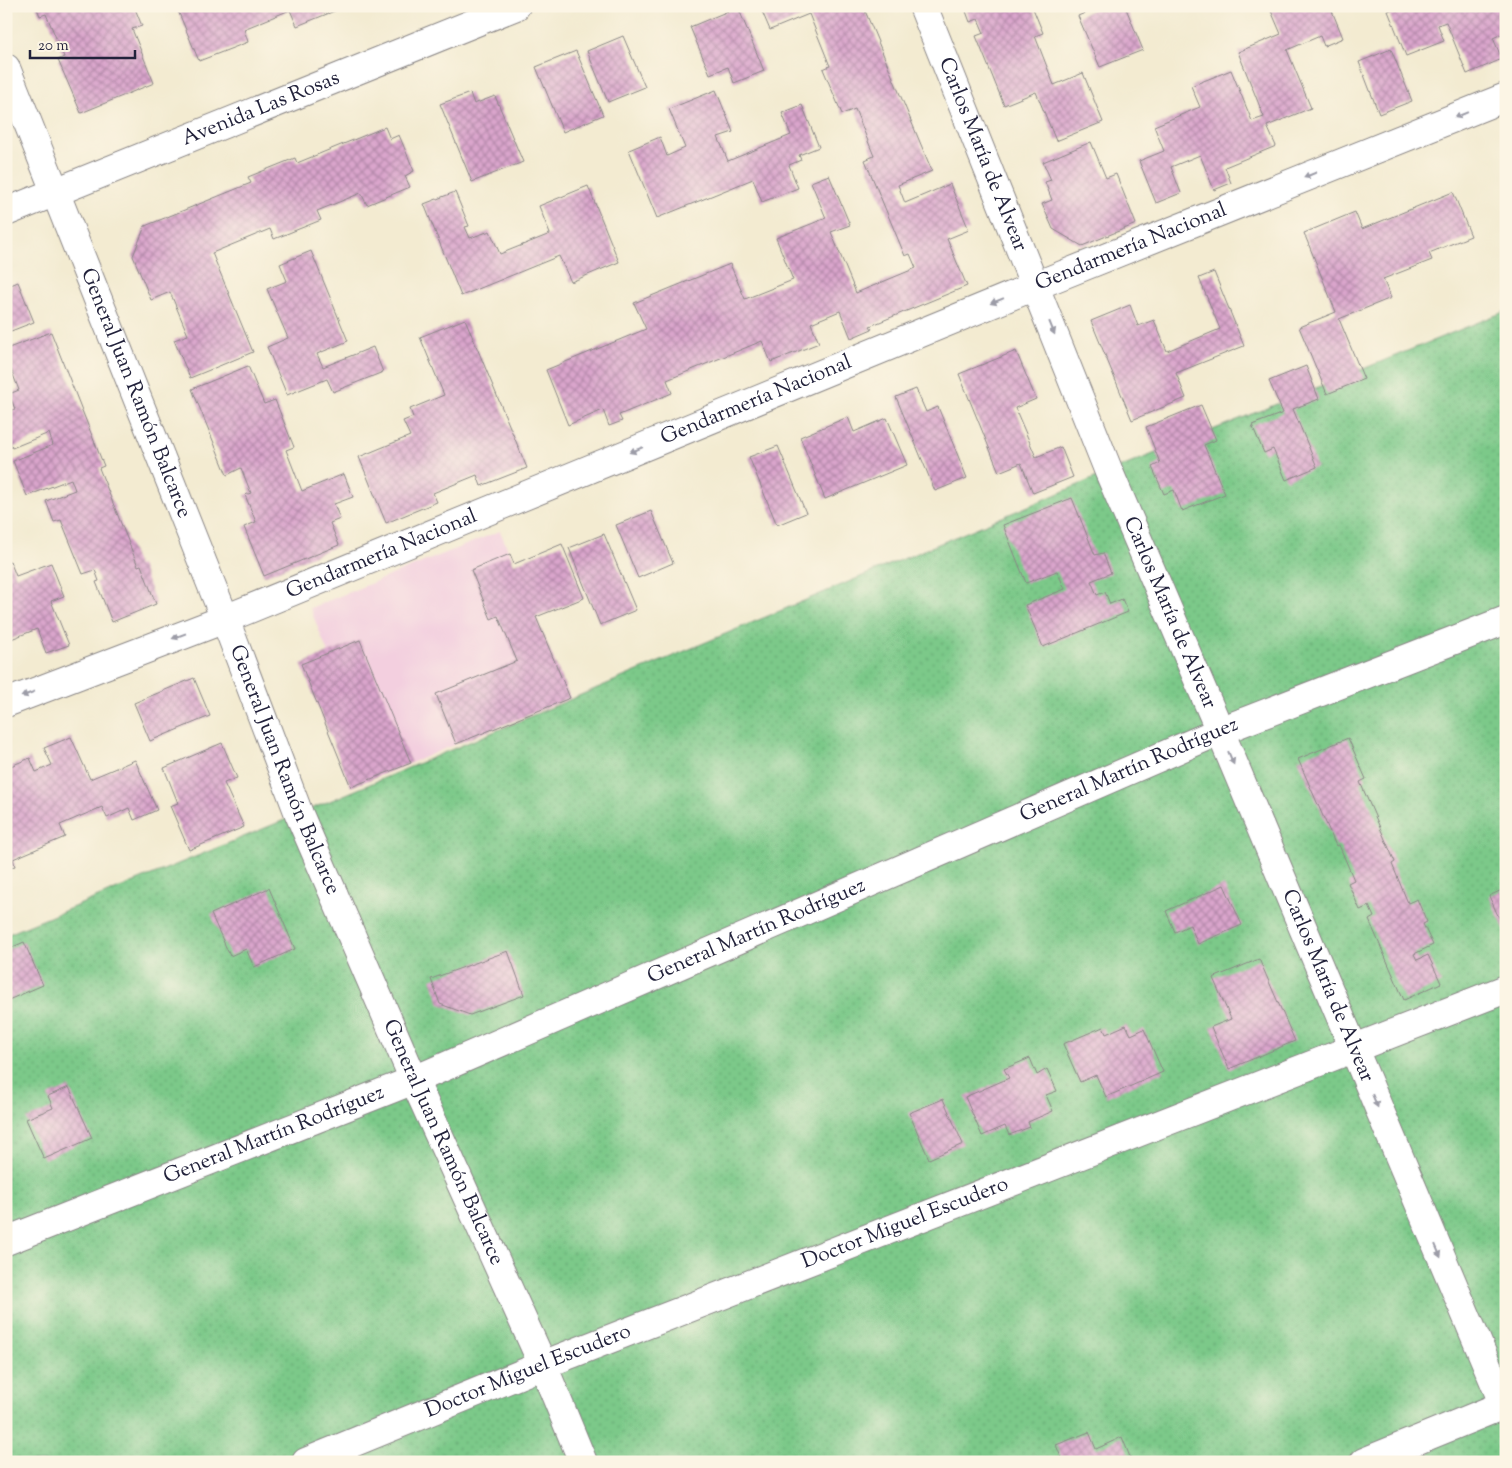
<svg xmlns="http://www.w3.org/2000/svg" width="1512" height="1468" viewBox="0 0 1512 1468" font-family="'Sorts Mill Goudy',serif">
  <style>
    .built { fill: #f3cfdf }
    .grass { fill: url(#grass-dots); stroke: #4e7662 }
    .building { fill: url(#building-cross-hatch) }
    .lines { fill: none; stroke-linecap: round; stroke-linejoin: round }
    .minor-casing { stroke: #8a8686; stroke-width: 30 }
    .minor { stroke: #fff; stroke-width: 28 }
    .oneway { fill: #9c9ca7 }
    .labels { text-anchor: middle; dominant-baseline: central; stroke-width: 4; stroke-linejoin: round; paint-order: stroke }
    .street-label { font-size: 21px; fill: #22223b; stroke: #fcf5e5 }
  </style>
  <defs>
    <pattern id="grass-dots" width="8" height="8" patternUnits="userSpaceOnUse" patternTransform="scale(1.25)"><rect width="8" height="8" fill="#7bc989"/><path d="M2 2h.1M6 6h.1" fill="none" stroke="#6aac77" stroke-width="1.8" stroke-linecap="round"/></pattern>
    <pattern id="building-cross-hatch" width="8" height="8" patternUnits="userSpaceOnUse" patternTransform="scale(1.25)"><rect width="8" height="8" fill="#daa5cc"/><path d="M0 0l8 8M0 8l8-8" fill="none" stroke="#b086a7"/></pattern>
  </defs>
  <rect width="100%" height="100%" fill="#fcf5e5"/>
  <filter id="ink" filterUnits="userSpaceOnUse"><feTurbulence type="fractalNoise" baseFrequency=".02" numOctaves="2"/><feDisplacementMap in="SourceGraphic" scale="10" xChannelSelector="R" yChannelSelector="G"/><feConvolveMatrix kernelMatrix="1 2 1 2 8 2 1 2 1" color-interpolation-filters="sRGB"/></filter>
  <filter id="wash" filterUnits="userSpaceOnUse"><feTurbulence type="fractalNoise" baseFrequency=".0096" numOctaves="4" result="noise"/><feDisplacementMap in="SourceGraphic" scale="20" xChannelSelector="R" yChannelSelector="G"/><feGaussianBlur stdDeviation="1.12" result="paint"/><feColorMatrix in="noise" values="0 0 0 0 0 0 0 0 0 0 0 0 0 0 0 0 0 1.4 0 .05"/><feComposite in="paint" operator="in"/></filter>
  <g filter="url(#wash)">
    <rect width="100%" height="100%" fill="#f3ebd1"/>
    <path class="built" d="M 500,531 L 510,554 L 471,571 L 491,618 L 498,616 L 517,661 L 436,694 L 456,744 L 411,763 L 360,640 L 328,653 L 310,608 Z"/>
    <path class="grass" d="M 1506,311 L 1506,1462 L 6,1462 L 6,935 L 299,814 L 1109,472 Z"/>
    <g id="blocks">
      <path class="building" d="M 36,6 L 134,6 L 142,26 L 132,29 L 154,83 L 81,113 L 58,60 L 64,57 L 46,14 L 40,16 Z
        M 176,6 L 347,6 L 297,26 L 290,10 L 244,29 L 248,42 L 199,61 Z
        M 767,6 L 863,6 L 932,171 L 898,185 L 905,203 L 950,184 L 969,230 L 947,239 L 967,286 L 870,326 L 872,329 L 851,338 L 840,311 L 811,323 L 819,343 L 771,362 L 762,341 L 667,380 L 672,393 L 619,415 L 622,421 L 609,426 L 603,410 L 568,425 L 546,370 L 646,329 L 634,303 L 730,264 L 745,299 L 793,280 L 776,238 L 826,218 L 811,182 L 829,175 L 850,225 L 831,232 L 856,293 L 916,268 L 910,254 L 905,256 L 865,160 L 874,156 L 855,109 L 842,114 L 823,69 L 830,66 L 809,14 L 770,30 L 761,9 Z
        M 964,6 L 1032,6 L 1043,33 L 1035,36 L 1054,85 L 1083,73 L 1103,122 L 1056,141 L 1036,92 L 1004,105 L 976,36 L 984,33 L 978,19 L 970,22 Z
        M 1101,6 L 1125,6 L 1143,50 L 1100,67 L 1078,16 Z
        M 1269,6 L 1330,6 L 1343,38 L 1324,46 L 1320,36 L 1287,50 L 1311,108 L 1267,126 L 1276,146 L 1225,167 L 1231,183 L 1214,190 L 1200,155 L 1171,167 L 1181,193 L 1156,203 L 1139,161 L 1164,151 L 1154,126 L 1200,107 L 1191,86 L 1231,70 L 1252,121 L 1264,117 L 1238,52 L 1281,34 Z
        M 1400,6 L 1506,6 L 1506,32 L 1493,38 L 1502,59 L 1467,74 L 1446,22 L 1438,25 L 1444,41 L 1406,56 L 1388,11 Z
        M 738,7 L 764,71 L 734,83 L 728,67 L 710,74 L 690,27 Z
        M 623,36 L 645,87 L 608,102 L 587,51 Z
        M 1391,49 L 1412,101 L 1379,114 L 1359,62 Z
        M 576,51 L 603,115 L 563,132 L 536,67 Z
        M 716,90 L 733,132 L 718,137 L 728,161 L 791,135 L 782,113 L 802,105 L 819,147 L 799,155 L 801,160 L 789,165 L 798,188 L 762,202 L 753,179 L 657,218 L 629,150 L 660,137 L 667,156 L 685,148 L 669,109 Z
        M 470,93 L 474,104 L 495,96 L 523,162 L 472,182 L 440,104 Z
        M 385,127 L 390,139 L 399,135 L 414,171 L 405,176 L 410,187 L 367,205 L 361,193 L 317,211 L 321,220 L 274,239 L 270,229 L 212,253 L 253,352 L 190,378 L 174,340 L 188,335 L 170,292 L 151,300 L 133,256 L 145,226 L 251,183 L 248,177 L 295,158 L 297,163 Z
        M 1091,142 L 1106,178 L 1116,174 L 1136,224 L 1082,246 L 1053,229 L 1042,204 L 1052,200 L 1045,182 L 1051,180 L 1043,162 Z
        M 588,186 L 619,262 L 571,282 L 559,256 L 461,296 L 424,204 L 455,192 L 469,226 L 465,227 L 470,238 L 490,231 L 500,254 L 550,234 L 539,206 Z
        M 1453,192 L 1471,236 L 1429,253 L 1432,260 L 1383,279 L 1391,298 L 1339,319 L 1364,379 L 1327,394 L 1299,327 L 1336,312 L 1304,233 L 1355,212 L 1362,229 Z
        M 311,251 L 348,341 L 317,354 L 323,367 L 373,347 L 383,372 L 333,392 L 327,379 L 287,395 L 267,347 L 288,338 L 267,289 L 287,281 L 280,264 Z
        M 1214,272 L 1244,346 L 1176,373 L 1186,398 L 1132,420 L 1091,321 L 1130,305 L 1138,326 L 1154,320 L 1167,351 L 1220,329 L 1199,278 Z
        M 18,282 L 34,322 L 6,333 L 6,287 Z
        M 465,319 L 527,468 L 481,486 L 477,475 L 433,493 L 437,502 L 386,523 L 359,457 L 410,436 L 403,421 L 413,417 L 410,409 L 444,395 L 420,337 Z
        M 51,332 L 104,466 L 99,468 L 138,566 L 141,565 L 156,604 L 112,622 L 96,582 L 99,581 L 95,570 L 83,574 L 61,520 L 54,522 L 46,501 L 75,490 L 71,479 L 27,496 L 13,461 L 53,445 L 49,433 L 12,448 L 6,433 L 6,412 L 15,409 L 9,394 L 19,390 L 6,357 L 6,349 Z
        M 1016,351 L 1036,399 L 1015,408 L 1036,457 L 1061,447 L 1073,477 L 1033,493 L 1021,463 L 999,472 L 959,374 Z
        M 248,366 L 264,404 L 275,400 L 294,447 L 286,450 L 302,491 L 344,474 L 353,497 L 334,504 L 340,519 L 330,523 L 339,545 L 264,576 L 244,527 L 256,522 L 245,495 L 251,493 L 241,468 L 227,475 L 192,389 Z
        M 1306,366 L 1319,399 L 1293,409 L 1317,467 L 1286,480 L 1273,449 L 1264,453 L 1252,425 L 1283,413 L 1269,381 Z
        M 916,389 L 926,412 L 938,407 L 967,478 L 935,491 L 896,397 Z
        M 1201,405 L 1216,440 L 1204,445 L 1225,494 L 1182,511 L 1174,490 L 1164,494 L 1152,467 L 1160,463 L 1146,427 Z
        M 848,417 L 854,432 L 887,418 L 907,465 L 825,499 L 800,437 Z
        M 778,446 L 806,513 L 777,525 L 749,457 Z
        M 1072,498 L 1095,555 L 1103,553 L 1111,573 L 1091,581 L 1097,595 L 1105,592 L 1110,604 L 1122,599 L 1128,612 L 1043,647 L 1025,605 L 1065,589 L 1057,571 L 1026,583 L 1003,525 Z
        M 651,511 L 673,563 L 638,578 L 616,525 Z
        M 604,534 L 636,610 L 600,625 L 569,548 Z
        M 562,544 L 584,598 L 536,617 L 570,698 L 456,744 L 436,694 L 517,661 L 498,616 L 491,619 L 471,570 L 510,554 L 514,564 Z
        M 10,561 L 16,576 L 51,563 L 64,596 L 51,601 L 69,645 L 46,653 L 37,629 L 6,641 L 6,563 Z
        M 360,640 L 411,763 L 351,787 L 301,664 Z
        M 194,678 L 210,716 L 150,741 L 134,703 Z
        M 71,737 L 90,779 L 135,760 L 157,810 L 134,820 L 129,808 L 107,818 L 102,807 L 60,825 L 65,837 L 13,859 L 15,866 L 6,870 L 6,768 L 30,758 L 36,772 L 52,765 L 44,748 Z
        M 1348,738 L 1366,779 L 1360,782 L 1395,862 L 1392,864 L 1408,903 L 1417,899 L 1427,922 L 1423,924 L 1433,945 L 1414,954 L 1417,960 L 1428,955 L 1441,983 L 1404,1000 L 1369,920 L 1374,917 L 1369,906 L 1360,910 L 1348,883 L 1354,880 L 1339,845 L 1336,846 L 1298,759 Z
        M 222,743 L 237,778 L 224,783 L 244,827 L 189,850 L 170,806 L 178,803 L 164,768 Z
        M 1224,885 L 1242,925 L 1198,944 L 1190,925 L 1175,932 L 1166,911 Z
        M 269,888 L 295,949 L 254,967 L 246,949 L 230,956 L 211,914 Z
        M 1506,888 L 1506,933 L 1489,896 Z
        M 24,942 L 43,985 L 6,1001 L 6,950 Z
        M 508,951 L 524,995 L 470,1015 L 440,1004 L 431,979 Z
        M 1259,959 L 1295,1041 L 1229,1069 L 1211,1027 L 1231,1019 L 1213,978 Z
        M 1126,1025 L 1131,1035 L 1144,1029 L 1163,1072 L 1106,1097 L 1096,1075 L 1080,1082 L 1063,1044 L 1103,1027 L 1106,1034 Z
        M 1030,1058 L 1037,1075 L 1047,1069 L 1057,1091 L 1046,1095 L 1053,1111 L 1028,1122 L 1030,1127 L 1009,1135 L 1005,1126 L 982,1136 L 965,1097 L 1009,1078 L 1004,1069 Z
        M 69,1087 L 92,1138 L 44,1159 L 26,1119 L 53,1108 L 48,1096 Z
        M 943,1099 L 963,1144 L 929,1159 L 909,1113 Z
        M 1089,1432 L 1096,1449 L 1122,1437 L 1132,1462 L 1063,1462 L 1056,1445 Z"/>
    </g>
  </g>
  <g filter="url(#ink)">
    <use href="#blocks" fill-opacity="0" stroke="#8a8686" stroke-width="1"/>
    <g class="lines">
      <defs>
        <g id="minor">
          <path id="s1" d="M 923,6 L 1109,472 L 1220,731 L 1506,1410"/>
          <path id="s2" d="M 6,68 L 225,619 L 299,814 L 414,1080 L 543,1365 L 583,1462"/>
          <path id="s3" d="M 6,212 L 516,6"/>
          <path id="s4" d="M 6,703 L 225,619 L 1035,286 L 1506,97"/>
          <path id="s5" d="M 6,1241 L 414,1080 L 1220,731 L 1506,620"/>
          <path id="s6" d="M 306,1462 L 543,1365 L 1506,989"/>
          <path d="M 1364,1462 L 1506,1404"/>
        </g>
      </defs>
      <use href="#minor" class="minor-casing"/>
      <use href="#minor" class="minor"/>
    </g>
    <defs><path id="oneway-solid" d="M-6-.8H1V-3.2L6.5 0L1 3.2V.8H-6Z" transform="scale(1.25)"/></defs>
    <g class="oneway">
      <use href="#oneway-solid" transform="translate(1461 115) rotate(158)"/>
      <use href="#oneway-solid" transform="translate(1310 175) rotate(158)"/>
      <use href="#oneway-solid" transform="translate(997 301) rotate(158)"/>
      <use href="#oneway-solid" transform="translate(1052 328) rotate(68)"/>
      <use href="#oneway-solid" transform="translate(636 450) rotate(158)"/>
      <use href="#oneway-solid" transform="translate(179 636) rotate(159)"/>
      <use href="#oneway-solid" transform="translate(28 694) rotate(159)"/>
      <use href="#oneway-solid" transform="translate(1231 758) rotate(67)"/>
      <use href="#oneway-solid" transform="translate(1375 1101) rotate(67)"/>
      <use href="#oneway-solid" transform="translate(1438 1251) rotate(67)"/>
    </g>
  </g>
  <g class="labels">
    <g class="street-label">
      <text stroke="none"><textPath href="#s3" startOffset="275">Avenida Las Rosas</textPath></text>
      <text stroke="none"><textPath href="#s1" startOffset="160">Carlos María de Alvear</textPath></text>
      <text stroke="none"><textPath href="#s4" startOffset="1214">Gendarmería Nacional</textPath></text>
      <text stroke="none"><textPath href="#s2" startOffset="350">General Juan Ramón Balcarce</textPath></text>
      <text stroke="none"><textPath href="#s4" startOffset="809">Gendarmería Nacional</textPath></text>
      <text stroke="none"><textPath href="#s4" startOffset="404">Gendarmería Nacional</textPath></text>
      <text stroke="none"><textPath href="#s1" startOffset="655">Carlos María de Alvear</textPath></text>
      <text stroke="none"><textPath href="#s2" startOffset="755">General Juan Ramón Balcarce</textPath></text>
      <text stroke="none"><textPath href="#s5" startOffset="1218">General Martín Rodríguez</textPath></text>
      <text stroke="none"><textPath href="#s5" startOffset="812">General Martín Rodríguez</textPath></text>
      <text stroke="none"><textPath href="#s1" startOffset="1060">Carlos María de Alvear</textPath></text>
      <text stroke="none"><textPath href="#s5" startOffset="288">General Martín Rodríguez</textPath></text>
      <text stroke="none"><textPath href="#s2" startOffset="1160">General Juan Ramón Balcarce</textPath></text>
      <text stroke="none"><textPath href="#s6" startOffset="645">Doctor Miguel Escudero</textPath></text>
      <text stroke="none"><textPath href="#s6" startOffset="240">Doctor Miguel Escudero</textPath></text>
    </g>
  </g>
  <rect width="1512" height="1468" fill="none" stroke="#fcf5e5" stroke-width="25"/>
  <path d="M30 50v8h105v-8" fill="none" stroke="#22223b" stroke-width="2.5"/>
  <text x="38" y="50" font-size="15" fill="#22223b" stroke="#fcf5e5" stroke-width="4" paint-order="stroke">20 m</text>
</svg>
